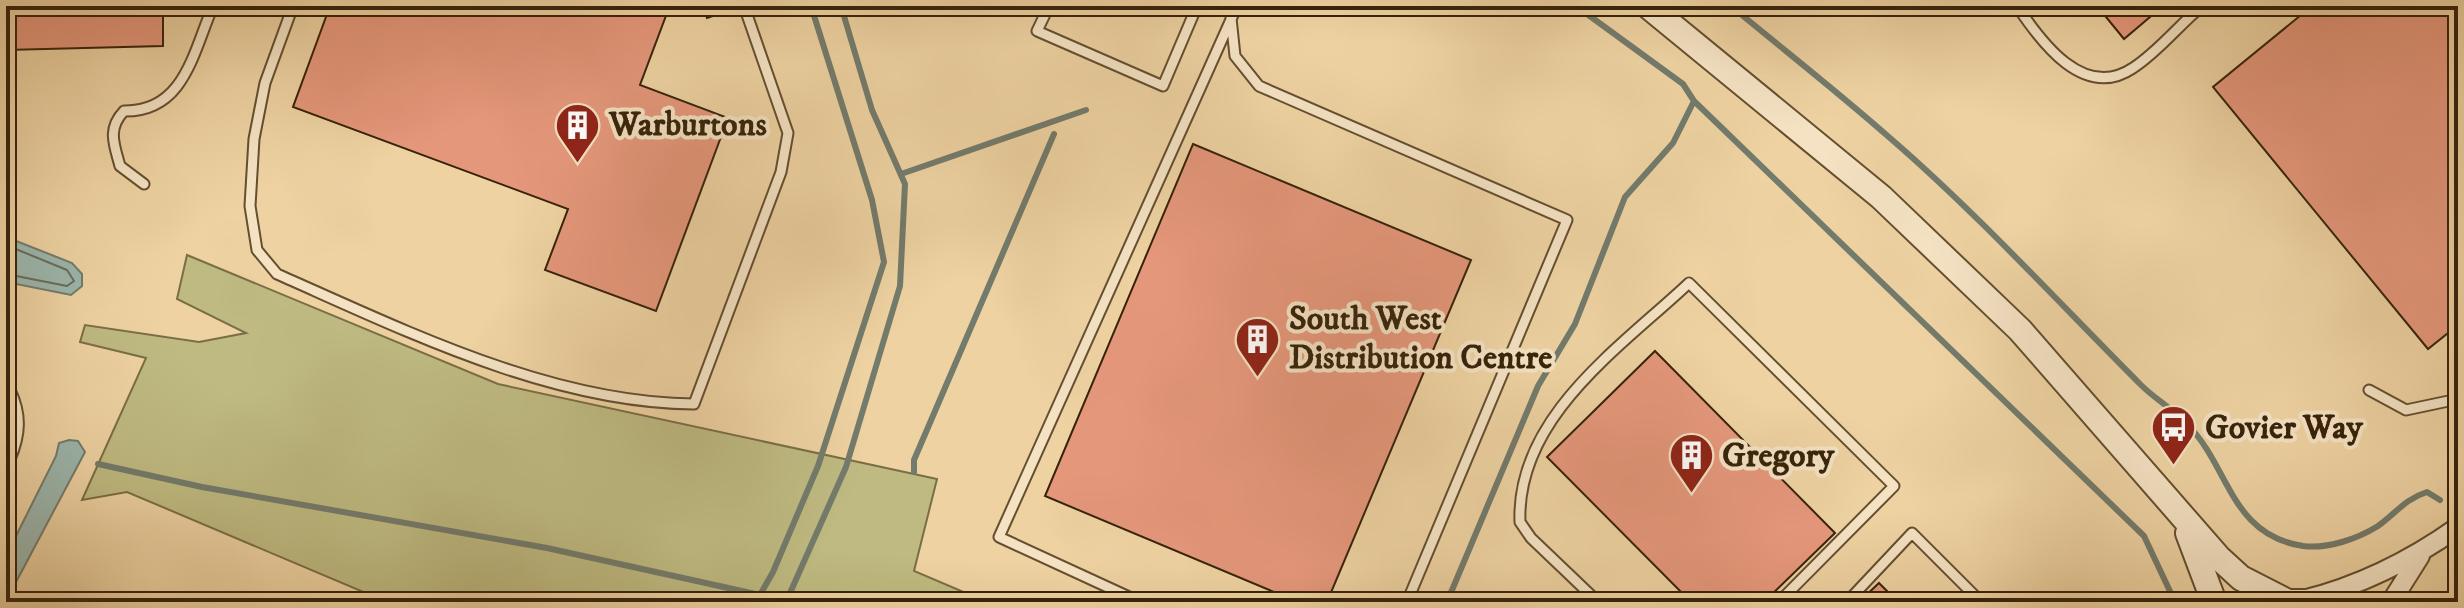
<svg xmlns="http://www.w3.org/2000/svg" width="2464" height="608" viewBox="0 0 2464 608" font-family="'IM FELL DW Pica',serif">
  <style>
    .green { fill: #beba81; stroke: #7a6e46; stroke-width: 2 }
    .water { fill: #9bb6ad; stroke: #737b6c; stroke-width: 2 }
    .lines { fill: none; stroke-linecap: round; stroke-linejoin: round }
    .shore { stroke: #686c5c; stroke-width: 2 }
    .stream { stroke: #737b6c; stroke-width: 6 }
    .building { fill: #e5977b; stroke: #36230a; stroke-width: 2 }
    .service-casing { stroke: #644f30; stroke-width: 13 }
    .minor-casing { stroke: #644f30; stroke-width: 22 }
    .tertiary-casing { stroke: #644f30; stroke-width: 28 }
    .service { stroke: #f4e2c3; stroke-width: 9 }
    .minor { stroke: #f4e2c3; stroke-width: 18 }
    .tertiary { stroke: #f4e2c3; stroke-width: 24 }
    .labels { text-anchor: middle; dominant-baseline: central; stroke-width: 8; stroke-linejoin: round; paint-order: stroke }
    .poi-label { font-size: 34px; font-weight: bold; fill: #36230a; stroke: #f4e2c3; text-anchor: start }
  </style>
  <rect width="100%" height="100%" fill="#eed2a2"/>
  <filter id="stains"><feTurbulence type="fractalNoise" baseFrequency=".0025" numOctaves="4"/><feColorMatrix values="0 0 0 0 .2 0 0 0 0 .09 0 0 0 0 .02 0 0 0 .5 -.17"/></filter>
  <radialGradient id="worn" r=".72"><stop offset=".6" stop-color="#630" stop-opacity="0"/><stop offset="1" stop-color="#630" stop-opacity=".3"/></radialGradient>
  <path class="green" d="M 187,255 L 498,384 L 937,479 L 914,571 L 987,602 L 387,602 L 127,492 L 82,500 L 146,358 L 80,342 L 85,325 L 199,342 L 246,333 L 177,299 Z"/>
  <path class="water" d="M 6,237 L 72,263 L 82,274 L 82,286 L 71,295 L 6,282 Z
    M 69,440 L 78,441 L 85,452 L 6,601 L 6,556 L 56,456 L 59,443 Z"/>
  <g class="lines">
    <path class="shore" d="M 6,245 L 67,270 L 74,281 L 67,286 L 6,274"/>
    <path class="stream" d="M 1576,6 L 1683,84 L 1694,101 L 2144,536 L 2175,602
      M 1731,6 C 1784,50 1838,92 1890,138 C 1979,215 2058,302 2141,385 C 2155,399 2173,409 2187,424 C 2230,467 2230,535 2303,546 C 2328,549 2357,539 2378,526 C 2396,513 2405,499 2427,492 L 2440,500
      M 901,174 L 1086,110
      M 98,464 L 202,487 L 547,548 L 760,595
      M 914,472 L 914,460 L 1054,134
      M 756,602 L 773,572 L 818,466 L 884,262 L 872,200 L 811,6
      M 786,602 L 846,467 L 900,286 L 905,184 L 872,110 L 841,6
      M 1447,602 L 1538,386 L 1575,324 L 1625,197 L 1673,143 L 1694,101"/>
  </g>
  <path class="building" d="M 6,6 L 163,6 L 163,46 L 6,50 Z
    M 330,6 L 653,6 L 667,13 L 640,85 L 728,118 L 656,311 L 545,270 L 568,209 L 293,107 Z
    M 703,6 L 726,6 L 728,11 L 707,18 Z
    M 2097,6 L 2163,6 L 2124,39 Z
    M 2312,6 L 2458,6 L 2458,325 L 2428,349 L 2213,87 Z
    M 1193,144 L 1471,260 L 1327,602 L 1298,602 L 1045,496 Z
    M 1655,351 L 1835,533 L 1764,602 L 1691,602 L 1547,457 Z
    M 1879,583 L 1898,602 L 1859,602 Z"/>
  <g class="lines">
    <defs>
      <path id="service" d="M 293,6 L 265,83 L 254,139 L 250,206 L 257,250 L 277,274 C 406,331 551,403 694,404 L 781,172 L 788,133 L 744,6
        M 1049,6 L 1037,31 L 1163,86 L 1197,6
        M 2017,6 C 2041,42 2084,101 2133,68 C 2158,52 2179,25 2202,6
        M 1231,18 L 1235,56 L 1259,86 L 1567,220 L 1407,602
        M 144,184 L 120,166 C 114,144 107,129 124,111 C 184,112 193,53 213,6
        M 2369,390 L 2406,410 L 2458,399
        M 1140,602 L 999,537 L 1237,6
        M 1598,602 L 1531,538 L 1520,522 C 1516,417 1621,347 1689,283 L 1894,486 L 1779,602
        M 1847,602 L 1912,533 L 1981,602"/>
      <path id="minor" d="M 6,392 C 17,415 16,434 6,457
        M 2303,600 C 2360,586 2410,561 2458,527
        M 2391,602 L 2420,556"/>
      <path id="tertiary" d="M 1648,6 L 1881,197 L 2020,330 L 2218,557 L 2241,578 L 2288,602
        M 2188,533 L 2214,602
        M 2288,602 L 2317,602"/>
    </defs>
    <use href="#service" class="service-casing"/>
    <use href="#minor" class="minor-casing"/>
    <use href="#tertiary" class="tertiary-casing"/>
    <use href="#service" class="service"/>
    <use href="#minor" class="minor"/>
    <use href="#tertiary" class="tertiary"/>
  </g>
  <defs>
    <symbol id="building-pin" viewBox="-11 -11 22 30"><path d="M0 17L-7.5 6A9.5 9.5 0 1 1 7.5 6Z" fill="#8f2418" stroke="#f4e2c3"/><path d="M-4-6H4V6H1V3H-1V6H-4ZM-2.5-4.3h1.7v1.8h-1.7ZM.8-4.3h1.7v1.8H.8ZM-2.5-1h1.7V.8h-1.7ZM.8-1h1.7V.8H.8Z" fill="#fff"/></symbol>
    <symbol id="bus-pin" viewBox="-11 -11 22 30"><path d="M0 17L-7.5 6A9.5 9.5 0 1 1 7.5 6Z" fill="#8f2418" stroke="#f4e2c3"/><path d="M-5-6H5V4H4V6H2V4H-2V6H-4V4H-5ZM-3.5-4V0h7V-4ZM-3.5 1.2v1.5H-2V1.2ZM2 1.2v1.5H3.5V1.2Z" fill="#fff"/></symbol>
  </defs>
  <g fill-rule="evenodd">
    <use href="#building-pin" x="552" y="100" width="51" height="69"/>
    <use href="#building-pin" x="1232" y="314" width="51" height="69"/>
    <use href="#bus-pin" x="2148" y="402" width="51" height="69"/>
    <use href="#building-pin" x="1666" y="430" width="51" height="69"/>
  </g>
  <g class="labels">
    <g class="poi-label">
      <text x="609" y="125">Warburtons</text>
      <text x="1289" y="319">South West<tspan x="1289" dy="39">Distribution Centre</tspan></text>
      <text x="2205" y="428">Govier Way</text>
      <text x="1722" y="456">Gregory</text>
    </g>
  </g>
  <rect width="2464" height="608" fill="none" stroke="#eed2a2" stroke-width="32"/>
  <rect x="8" y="8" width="2448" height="592" fill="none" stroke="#36230a" stroke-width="4"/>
  <rect x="16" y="16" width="2432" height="576" fill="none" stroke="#36230a" stroke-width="2"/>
  <rect width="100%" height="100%" filter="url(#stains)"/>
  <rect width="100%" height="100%" fill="url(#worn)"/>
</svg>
